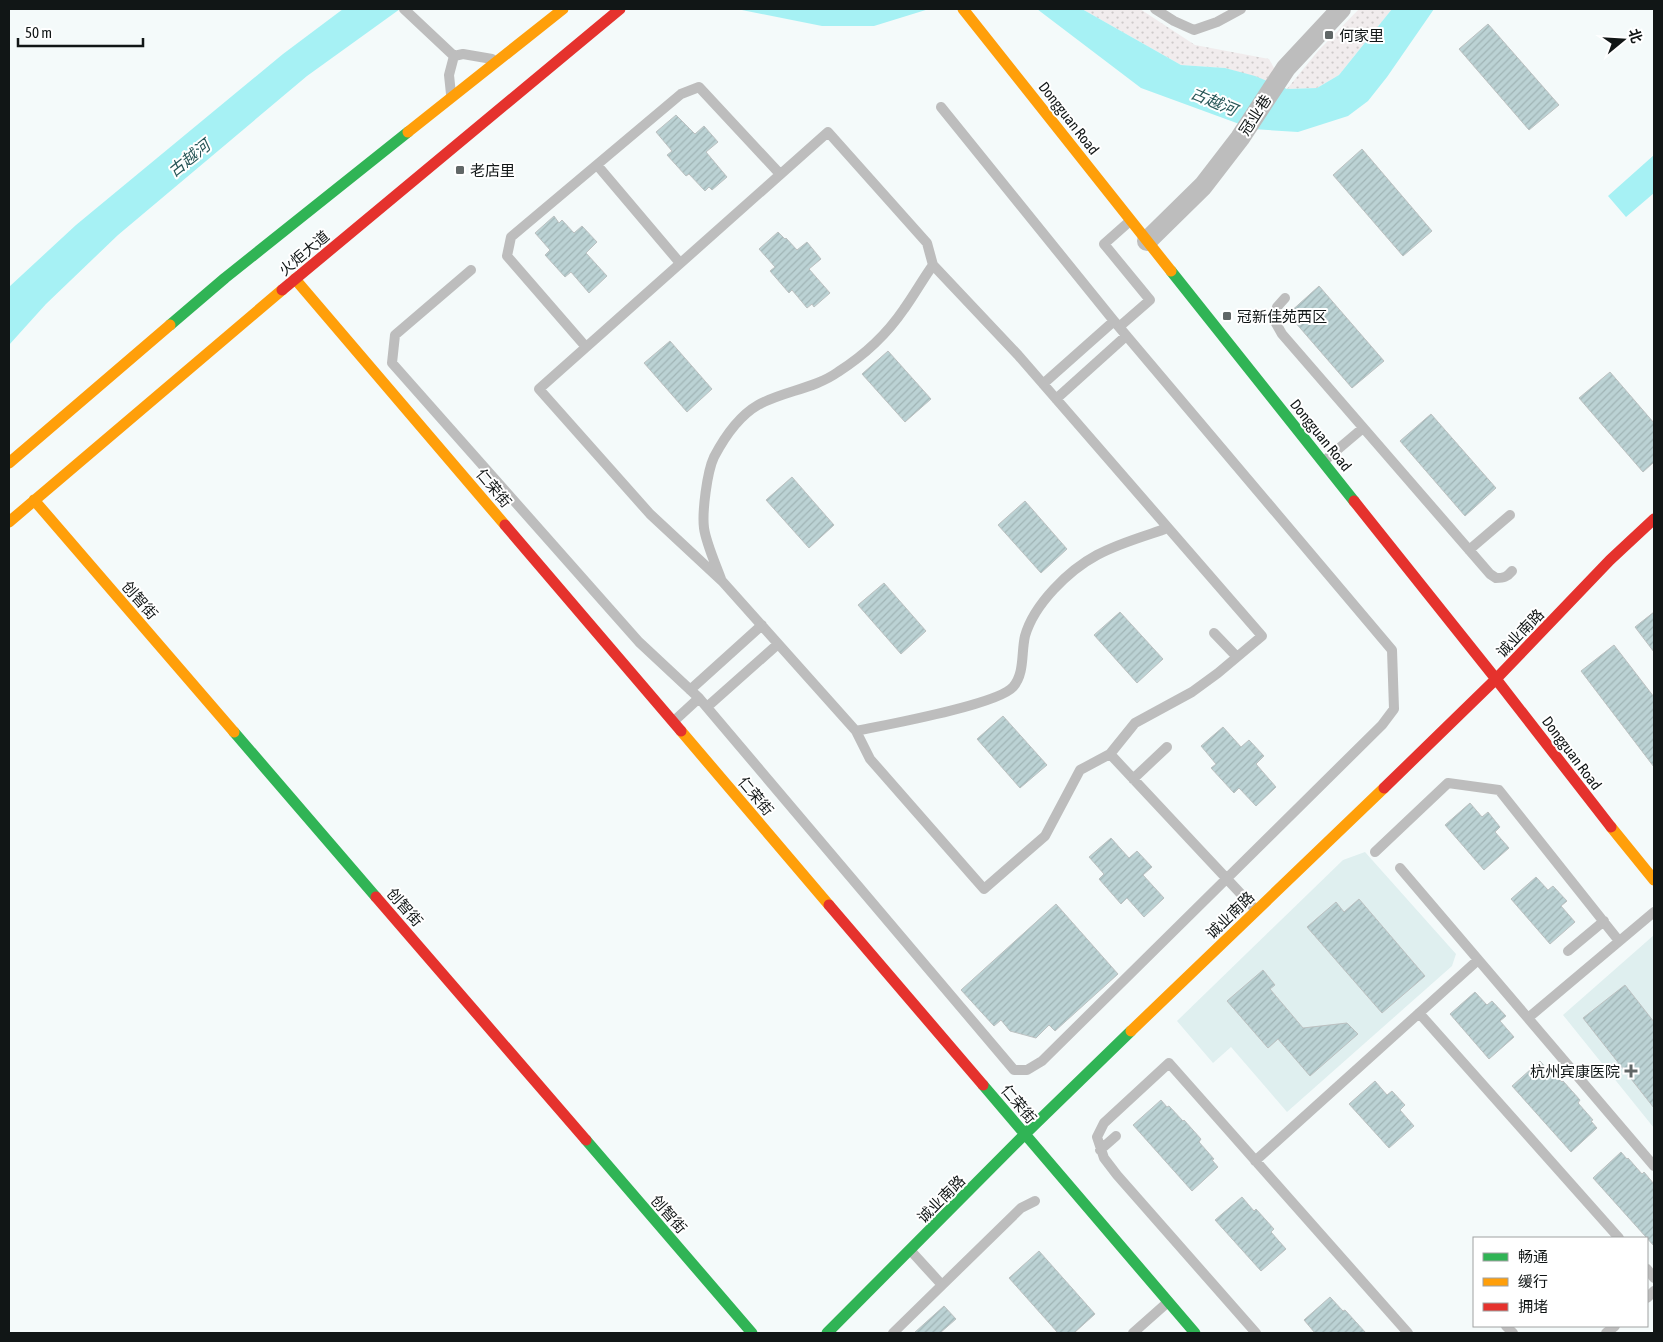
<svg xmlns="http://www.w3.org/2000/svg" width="1663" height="1342" viewBox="0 0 1663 1342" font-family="'Asap Condensed','Noto Sans SC',sans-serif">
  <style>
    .built { fill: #dfefef }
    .grass { fill: url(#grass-dots) }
    .water { fill: #a6f1f4 }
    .building { fill: url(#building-hatch); stroke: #bcc1c1 }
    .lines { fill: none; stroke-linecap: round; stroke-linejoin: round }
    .lane { stroke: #bdbdbd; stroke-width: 10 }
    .street { stroke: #bdbdbd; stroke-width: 20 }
    .fast { stroke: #30b455; stroke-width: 11 }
    .slow { stroke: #ff9f0a; stroke-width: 11 }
    .jam { stroke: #e5322d; stroke-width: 11 }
    .poi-dot { fill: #606666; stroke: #fff; stroke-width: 2 }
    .labels { text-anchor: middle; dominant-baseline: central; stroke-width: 4; stroke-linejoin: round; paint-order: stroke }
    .poi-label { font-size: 15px; fill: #111616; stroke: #fff; text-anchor: start }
    .street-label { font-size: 15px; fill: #111616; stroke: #fff }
    .water-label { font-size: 16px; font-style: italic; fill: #275657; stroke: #fff }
  </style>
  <defs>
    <pattern id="grass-dots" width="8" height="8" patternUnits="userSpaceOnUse" patternTransform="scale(1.25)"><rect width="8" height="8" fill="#f1eced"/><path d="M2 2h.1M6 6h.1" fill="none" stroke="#cecaca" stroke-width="1.8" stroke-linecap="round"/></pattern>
    <pattern id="building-hatch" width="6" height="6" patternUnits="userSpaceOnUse" patternTransform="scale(1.25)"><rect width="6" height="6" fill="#bbd2d4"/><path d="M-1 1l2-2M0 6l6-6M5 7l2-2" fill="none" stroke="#a0b4b5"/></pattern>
  </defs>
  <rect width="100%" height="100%" fill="#f4fafa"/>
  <path class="built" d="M 1365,852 L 1456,954 L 1452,966 L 1287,1112 L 1231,1047 L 1213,1063 L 1177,1021 L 1343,860 Z
    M 1654,935 L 1654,1128 L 1563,1015 Z"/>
  <path class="grass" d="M 1082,9 L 1140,9 L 1195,45 L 1269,59 L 1275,70 L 1271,82 L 1225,68 L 1181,65 Z
    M 1359,9 L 1392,9 L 1339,75 L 1317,88 L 1287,89 L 1318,51 Z"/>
  <path class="water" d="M 343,9 L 400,9 L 307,76 L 118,235 L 46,304 L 9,345 L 9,287 L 76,225 L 283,54 Z
    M 737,9 L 929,9 L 874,26 L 822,26 Z
    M 1037,9 L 1082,9 L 1181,65 L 1225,68 L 1255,76 L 1287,89 L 1317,88 L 1339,75 L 1392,9 L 1434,9 L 1387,77 L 1368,101 L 1348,116 L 1298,132 L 1253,129 L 1141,88 Z
    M 1654,155 L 1654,193 L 1626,217 L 1608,196 Z"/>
  <path class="building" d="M 1488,24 L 1559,105 L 1529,130 L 1459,49 Z
    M 676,115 L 695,134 L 704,126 L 718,142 L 706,152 L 727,177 L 712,190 L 709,187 L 705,191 L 689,174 L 686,176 L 667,155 L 672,151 L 656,132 Z
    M 1362,149 L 1432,231 L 1403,256 L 1333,175 Z
    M 554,216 L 559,223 L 562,220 L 574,233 L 582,226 L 597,242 L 586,253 L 607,276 L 589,293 L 571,272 L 565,277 L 545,255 L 550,250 L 535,233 Z
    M 778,232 L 785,239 L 786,238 L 797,250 L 807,242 L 821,259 L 809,269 L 830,293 L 814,307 L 812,304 L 807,308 L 792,290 L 789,293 L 770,271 L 775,267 L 759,249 Z
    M 1319,286 L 1384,361 L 1352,388 L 1288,314 Z
    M 670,341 L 712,389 L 687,412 L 644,363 Z
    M 888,351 L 931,399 L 905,422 L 862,374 Z
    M 1610,372 L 1654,423 L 1654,462 L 1643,472 L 1579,398 Z
    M 1431,414 L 1496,488 L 1465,516 L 1400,441 Z
    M 792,477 L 834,525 L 809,548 L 766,500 Z
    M 1025,501 L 1067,549 L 1041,573 L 998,525 Z
    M 884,583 L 926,631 L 901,654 L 858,605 Z
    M 1120,612 L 1163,659 L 1137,683 L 1094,635 Z
    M 1654,612 L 1654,652 L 1635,627 Z
    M 1614,645 L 1654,697 L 1654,767 L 1581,671 Z
    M 1003,716 L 1047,765 L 1020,788 L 977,739 Z
    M 1223,727 L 1241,747 L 1249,740 L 1264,756 L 1256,764 L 1276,787 L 1256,806 L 1239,788 L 1234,793 L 1211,768 L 1216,764 L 1201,746 Z
    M 1470,803 L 1482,817 L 1488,812 L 1500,827 L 1495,832 L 1509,848 L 1484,870 L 1445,825 Z
    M 1111,838 L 1129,858 L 1137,851 L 1152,867 L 1143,875 L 1164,898 L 1144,917 L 1127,898 L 1121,904 L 1099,879 L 1104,874 L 1089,857 Z
    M 1536,877 L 1548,890 L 1553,886 L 1567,901 L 1561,906 L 1575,922 L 1550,944 L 1511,899 Z
    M 1359,899 L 1425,976 L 1382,1013 L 1307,927 L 1336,902 L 1344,912 Z
    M 1056,904 L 1118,974 L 1055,1031 L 1049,1025 L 1036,1038 L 1010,1031 L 1001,1020 L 994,1026 L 961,990 Z
    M 1263,970 L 1275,985 L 1270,989 L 1303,1028 L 1347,1023 L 1358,1034 L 1310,1076 L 1278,1039 L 1268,1048 L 1227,1001 Z
    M 1625,985 L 1654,1022 L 1654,1108 L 1583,1018 Z
    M 1475,992 L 1487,1005 L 1492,1001 L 1506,1016 L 1500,1021 L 1514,1037 L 1489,1059 L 1450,1014 Z
    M 1540,1061 L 1546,1068 L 1548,1067 L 1562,1082 L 1563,1081 L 1580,1100 L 1578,1103 L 1593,1120 L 1591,1121 L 1597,1128 L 1571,1152 L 1512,1086 Z
    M 1375,1081 L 1387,1095 L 1392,1091 L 1405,1105 L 1400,1110 L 1414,1126 L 1389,1148 L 1349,1104 Z
    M 1161,1100 L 1167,1107 L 1169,1106 L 1183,1121 L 1184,1120 L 1201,1139 L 1199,1142 L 1214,1159 L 1212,1160 L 1218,1167 L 1192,1191 L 1133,1125 Z
    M 1621,1152 L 1627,1159 L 1628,1158 L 1642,1174 L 1644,1172 L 1654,1184 L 1654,1246 L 1593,1178 Z
    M 1242,1197 L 1254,1211 L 1256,1209 L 1274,1229 L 1271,1232 L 1286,1249 L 1261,1271 L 1215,1220 Z
    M 1039,1251 L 1095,1314 L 1074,1333 L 1058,1333 L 1009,1278 Z
    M 1330,1297 L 1343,1311 L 1345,1310 L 1366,1333 L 1315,1333 L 1304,1320 Z
    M 944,1306 L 956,1319 L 940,1333 L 914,1333 Z"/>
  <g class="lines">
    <path class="lane" d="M 404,9 L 454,56
      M 1155,9 L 1174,21 L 1194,30 L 1217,22 L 1241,9
      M 454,56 L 463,54 L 492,59
      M 451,94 L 449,75 L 454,56
      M 828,132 L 927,243 L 933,265 L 1018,355 L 1262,636 L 1218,673 L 1192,692 L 1135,723 L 1110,754 L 1080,770 L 1045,836 L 984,889 L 870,759 L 856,731 L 722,581 L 650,514 L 539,389 Z
      M 597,165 L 680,263
      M 471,270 L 395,335 L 392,363 L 639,642 L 699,698 L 1014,1070 L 1027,1070 L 1042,1061 L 1382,725 L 1394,709 L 1392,650 L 1114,321 L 941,107
      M 1285,298 L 1277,307 L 1274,320 L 1282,334 L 1490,574 L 1496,578 C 1504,578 1507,577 1512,571
      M 1119,327 L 1150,300 L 1104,244 L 1130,221
      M 586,347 L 507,256 L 511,237 L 681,94 L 699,87 L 780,174
      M 1043,384 L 1114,321
      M 1056,399 L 1126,336
      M 1324,461 L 1363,428
      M 1469,550 L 1510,515
      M 721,579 C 716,565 706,543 704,528 C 702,512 707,472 714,457 C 724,438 739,416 758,405 C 783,391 814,389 838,372 C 863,356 887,334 904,309 C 914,295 923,279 933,265
      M 1214,633 L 1237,657
      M 690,690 L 762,625
      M 707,707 L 778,644
      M 674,721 L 699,698
      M 856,731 C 885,725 997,705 1013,687 C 1025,673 1021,653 1025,636 C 1034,604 1069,570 1097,555 C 1119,543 1145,536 1168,528
      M 1110,754 L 1256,910
      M 1133,779 L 1167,747
      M 1375,852 L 1448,783 L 1499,790 L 1619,941
      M 1400,868 L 1654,1166
      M 1568,951 L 1604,921
      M 1419,1013 L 1619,1238
      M 1528,1018 L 1654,912
      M 1100,1150 L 1116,1136
      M 1255,1161 L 1478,960
      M 911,1251 L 942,1285
      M 1647,1269 L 1654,1278
      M 1647,1298 L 1654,1291
      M 1506,1326 L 1513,1333
      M 893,1333 L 1021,1208 L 1035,1201
      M 1133,1333 L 1168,1302
      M 1256,1333 L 1117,1175 L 1104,1158 L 1097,1137 L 1104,1123 L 1169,1063 L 1408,1333
      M 1606,1333 L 1615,1326"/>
    <path class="street" d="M 1147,241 L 1203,186 L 1240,138 L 1286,68 L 1341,9"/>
    <path class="fast" d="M 1171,271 L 1354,501
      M 170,325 L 225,278 L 408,132
      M 234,732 L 376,897
      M 983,1085 L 1195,1333
      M 586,1140 L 752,1333
      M 827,1333 L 1025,1134 L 1131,1031"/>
    <path class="slow" d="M 963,9 L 1171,271
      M 408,132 L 563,9
      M 295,279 L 505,525
      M 9,463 L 170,325
      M 34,500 L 234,732
      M 9,522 L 282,290
      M 681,731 L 829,905
      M 1611,827 L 1654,880
      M 1131,1031 L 1384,788"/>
    <path class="jam" d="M 282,290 L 620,9
      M 1354,501 L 1496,679 L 1611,827
      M 505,525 L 681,731
      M 1384,788 L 1496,679 L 1610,560 L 1654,519
      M 376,897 L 586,1140
      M 829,905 L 983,1085"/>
  </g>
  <g class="poi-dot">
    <rect x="1324" y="30" width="10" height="10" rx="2.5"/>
    <rect x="455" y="165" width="10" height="10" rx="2.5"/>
    <rect x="1222" y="311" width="10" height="10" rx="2.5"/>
    <path d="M1628.5 1063.5h5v5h5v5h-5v5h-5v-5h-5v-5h5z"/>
  </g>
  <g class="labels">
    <g class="poi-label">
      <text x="1339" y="35">何家里</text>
      <text x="470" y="170">老店里</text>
      <text x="1237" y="316">冠新佳苑西区</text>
      <text x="1620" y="1071" text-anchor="end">杭州宾康医院</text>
    </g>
    <g class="street-label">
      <text transform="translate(1255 115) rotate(-57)">冠业巷</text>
      <text transform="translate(1069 118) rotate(52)">Dongguan Road</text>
      <text transform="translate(304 253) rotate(-40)">火炬大道</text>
      <text transform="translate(1321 435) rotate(51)">Dongguan Road</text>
      <text transform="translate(494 488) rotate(50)">仁荣街</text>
      <text transform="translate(140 600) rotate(49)">创智街</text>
      <text transform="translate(1520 633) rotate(-46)">诚业南路</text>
      <text transform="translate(1572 753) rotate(53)">Dongguan Road</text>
      <text transform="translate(756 796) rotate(50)">仁荣街</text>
      <text transform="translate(405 907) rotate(49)">创智街</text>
      <text transform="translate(1230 915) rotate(-44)">诚业南路</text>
      <text transform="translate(1019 1104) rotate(50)">仁荣街</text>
      <text transform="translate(941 1199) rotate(-45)">诚业南路</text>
      <text transform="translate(669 1214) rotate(49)">创智街</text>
    </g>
    <g class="water-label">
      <text transform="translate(1214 101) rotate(23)">古越河</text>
      <text transform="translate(189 158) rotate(-39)">古越河</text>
    </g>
  </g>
  <rect width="1663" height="1342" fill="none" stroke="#111616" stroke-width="20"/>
  <rect x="1473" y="1237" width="175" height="90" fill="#ffffff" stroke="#a0a2a2"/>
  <rect x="1483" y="1253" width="25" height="8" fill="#30b455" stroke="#a0a2a2"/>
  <text x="1518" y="1262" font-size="15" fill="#111616">畅通</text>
  <rect x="1483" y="1278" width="25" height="8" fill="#ff9f0a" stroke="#a0a2a2"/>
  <text x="1518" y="1287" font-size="15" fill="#111616">缓行</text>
  <rect x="1483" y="1303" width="25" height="8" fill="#e5322d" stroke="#a0a2a2"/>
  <text x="1518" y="1312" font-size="15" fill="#111616">拥堵</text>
  <g transform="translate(1623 40) rotate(72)" stroke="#ffffff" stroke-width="4" paint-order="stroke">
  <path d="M0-4L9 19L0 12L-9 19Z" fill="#111616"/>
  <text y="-8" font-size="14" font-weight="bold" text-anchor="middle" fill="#111616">北</text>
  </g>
  <path d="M18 38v8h125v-8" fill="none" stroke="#111616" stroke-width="2.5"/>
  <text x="25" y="38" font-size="15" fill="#111616" stroke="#ffffff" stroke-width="4" paint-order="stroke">50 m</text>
</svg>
